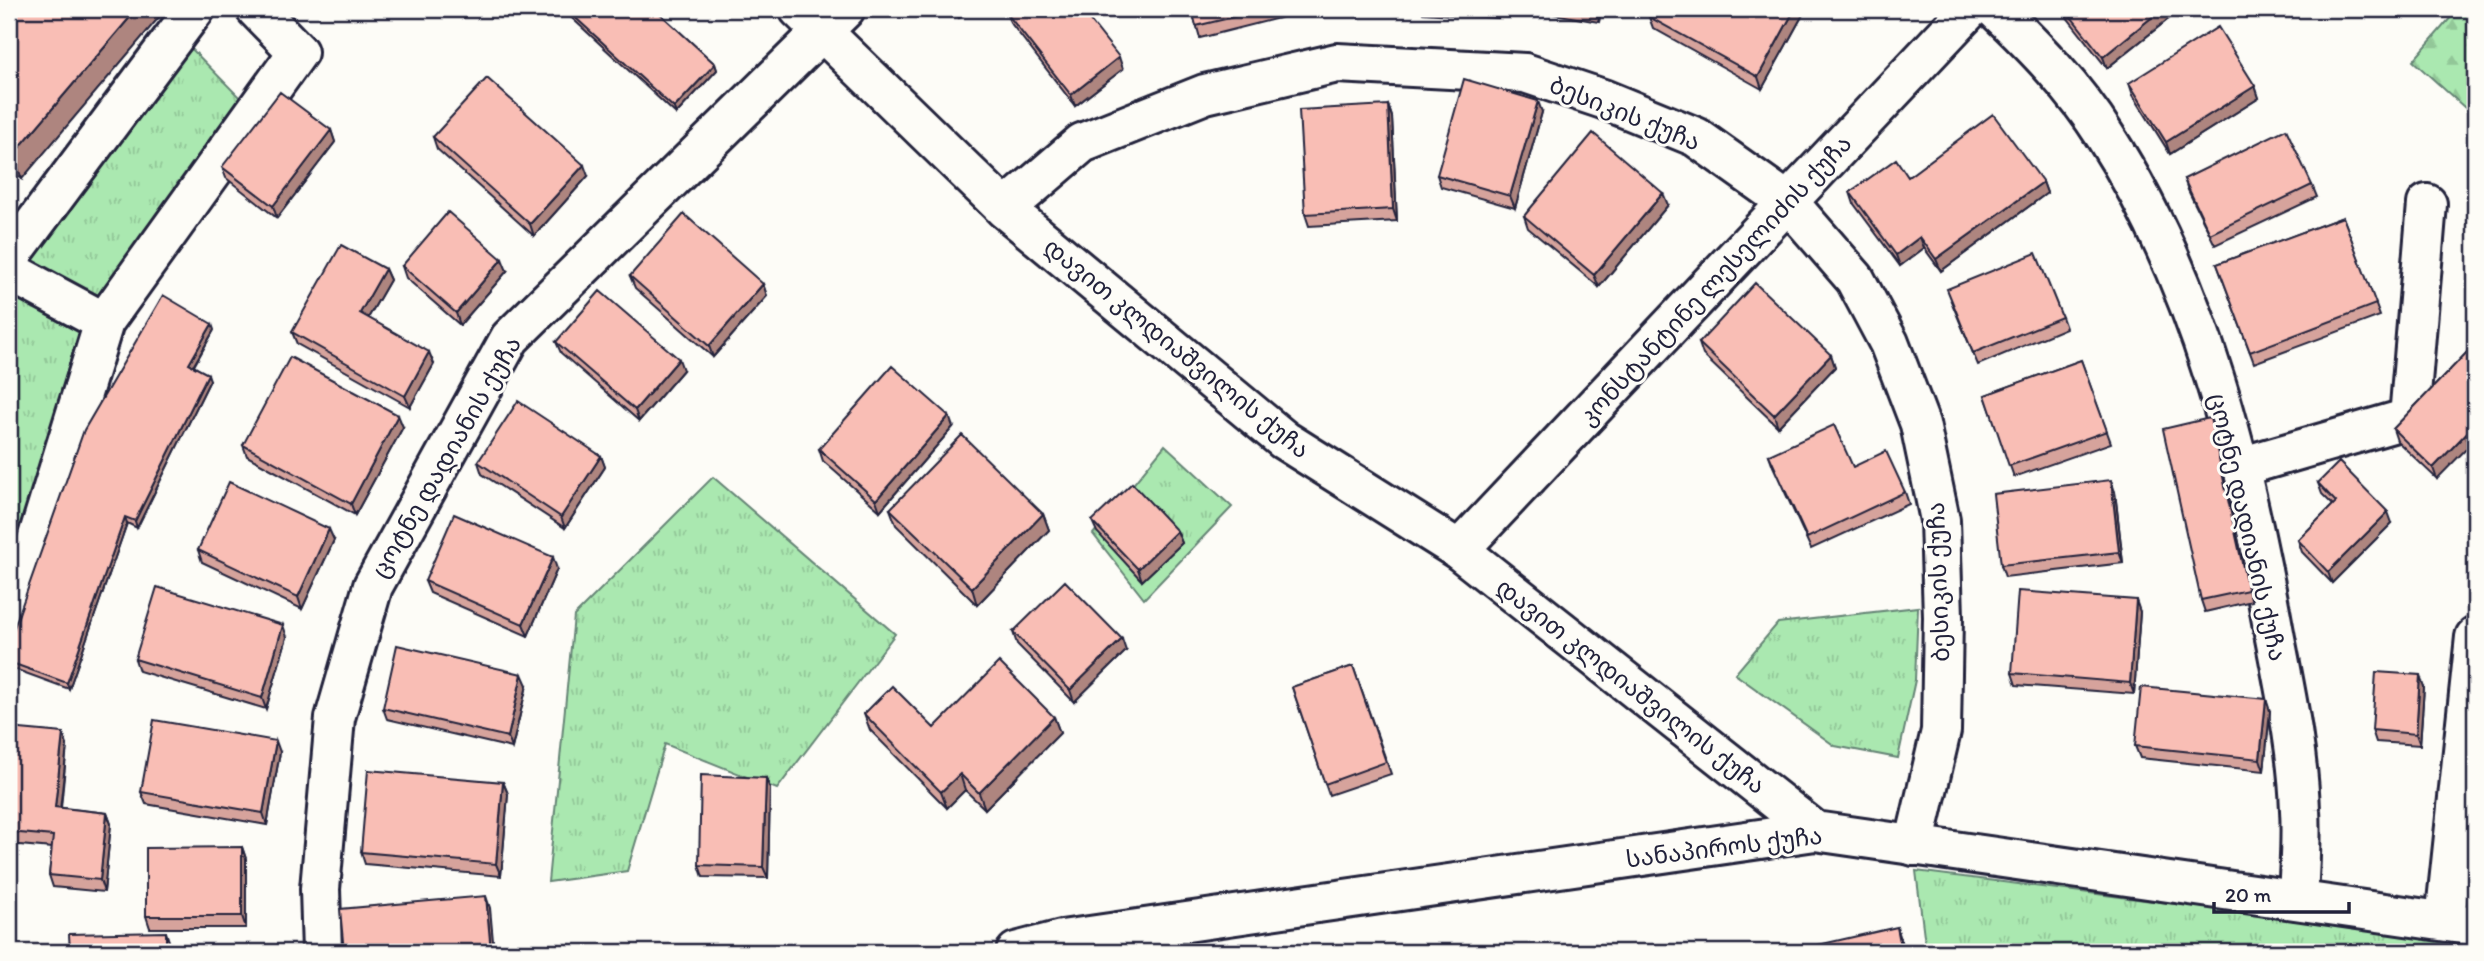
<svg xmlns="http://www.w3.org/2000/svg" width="2484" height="961" viewBox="0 0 2484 961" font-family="Itim,'Noto Sans Georgian',sans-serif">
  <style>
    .grass { fill: url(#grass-tufts); stroke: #668576; stroke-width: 2 }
    .forest { fill: url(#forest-firs); stroke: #668576; stroke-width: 2 }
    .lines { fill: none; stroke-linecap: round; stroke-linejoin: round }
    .minor-casing { stroke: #22223b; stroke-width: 44 }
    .major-casing { stroke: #22223b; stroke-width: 44 }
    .minor { stroke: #fdfcf7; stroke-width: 38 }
    .major { stroke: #fdfcf7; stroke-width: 38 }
    .wall { fill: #d6a39c; stroke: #22223b; stroke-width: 2 }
    .shaded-wall { fill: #ae857f; stroke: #22223b; stroke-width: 2 }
    .building { fill: #f9beb5; stroke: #22223b; stroke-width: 2 }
    .labels { text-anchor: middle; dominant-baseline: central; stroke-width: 6; stroke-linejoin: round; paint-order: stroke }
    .street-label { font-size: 24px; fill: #22223b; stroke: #fdfcf7 }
  </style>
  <defs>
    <pattern id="grass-tufts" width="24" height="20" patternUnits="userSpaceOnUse" patternTransform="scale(1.75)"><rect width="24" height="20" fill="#aae8b0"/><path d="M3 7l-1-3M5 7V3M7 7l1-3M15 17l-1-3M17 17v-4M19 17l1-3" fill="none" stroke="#92c798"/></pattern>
    <pattern id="forest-firs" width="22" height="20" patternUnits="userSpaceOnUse" patternTransform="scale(1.75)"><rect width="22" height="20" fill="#aae8b0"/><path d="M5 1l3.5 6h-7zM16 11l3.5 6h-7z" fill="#92c798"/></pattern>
  </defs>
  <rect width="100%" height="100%" fill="#fdfcf7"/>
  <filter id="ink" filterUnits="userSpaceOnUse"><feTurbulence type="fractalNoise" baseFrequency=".0143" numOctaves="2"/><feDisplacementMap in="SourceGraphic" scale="14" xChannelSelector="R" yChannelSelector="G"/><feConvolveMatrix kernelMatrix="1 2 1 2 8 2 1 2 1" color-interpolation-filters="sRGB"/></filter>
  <g filter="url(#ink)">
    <path class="grass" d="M 181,38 L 246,104 L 82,331 L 9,569 L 9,268 Z
      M 1165,445 L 1232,507 L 1144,599 L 1093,534 Z
      M 713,477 L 895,634 L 777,789 L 665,744 L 627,871 L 548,882 L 574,616 Z
      M 1918,607 L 1915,680 L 1898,758 L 1835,746 L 1735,674 L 1778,623 Z
      M 1916,871 L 2475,942 L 2475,952 L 1926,952 Z"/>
    <path class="forest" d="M 2458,9 L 2475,9 L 2475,117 L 2413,61 Z"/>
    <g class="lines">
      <defs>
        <path id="minor" d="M 1995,9 C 2035,47 2075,88 2105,136 C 2201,285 2244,465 2275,638 C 2286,695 2298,752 2300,810 C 2302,840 2299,870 2298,900
          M 1005,209 L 1082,143 L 1205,94 L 1337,63 L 1525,73 L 1603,99 L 1696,137 L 1789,203 L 1855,279 L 1889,343 L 1920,424 L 1940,520 L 1943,617 L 1941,731 L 1914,846
          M 9,258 L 195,9
          M 9,271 L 104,322
          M 2240,467 L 2409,418 L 2427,204
          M 1459,550 L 1970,9
          M 9,631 L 104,322 L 298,52 L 256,9
          M 2445,921 L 2475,637
          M 322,952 L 320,889 L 335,718 L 373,586 L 510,338 L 845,9
          M 1016,952 L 1062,940 L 1815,831"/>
        <path id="major" d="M 799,9 L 1005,209 L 1284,440 L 1459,550 L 1815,831 L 2475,926"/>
      </defs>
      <use href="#minor" class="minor-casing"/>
      <use href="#major" class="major-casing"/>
      <use href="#minor" class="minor"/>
      <use href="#major" class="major"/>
    </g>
    <path class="wall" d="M 9,9 L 22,179 L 9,168 Z
      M 562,9 L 655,9 L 715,64 L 717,70 L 676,114 Z
      M 953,9 L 974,9 L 959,18 Z
      M 1192,9 L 1285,9 L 1287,16 L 1200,38 Z
      M 1422,9 L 1498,9 L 1498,18 L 1423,13 Z
      M 1526,9 L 1601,9 L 1599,22 Z
      M 1654,9 L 1806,9 L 1762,89 L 1653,28 L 1649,17 Z
      M 2063,9 L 2181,9 L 2107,68 L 2066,16 Z
      M 1005,11 L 1123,69 L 1075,106 L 1010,22 Z
      M 2129,83 L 2255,86 L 2259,98 L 2170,154 L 2133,95 Z
      M 1388,105 L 1392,117 L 1397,221 L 1309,226 L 1305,214 Z
      M 1542,112 L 1515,208 L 1441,187 L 1437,175 Z
      M 331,130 L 335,142 L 277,218 L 226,178 L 222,167 Z
      M 433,137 L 588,176 L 534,236 L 437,149 Z
      M 1908,177 L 2043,182 L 2047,193 L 1941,271 L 1924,248 L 1900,266 L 1854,204 L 1850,192 Z
      M 2184,179 L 2312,185 L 2317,197 L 2215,245 L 2188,190 Z
      M 1668,205 L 1599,287 L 1528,228 L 1524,216 Z
      M 2343,217 L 2380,316 L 2254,363 L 2217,264 Z
      M 402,266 L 507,271 L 460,325 L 406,278 Z
      M 385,269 L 390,280 L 368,318 L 434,364 L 410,407 L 297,344 L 292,332 Z
      M 630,276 L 763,284 L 767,296 L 713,357 L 635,288 Z
      M 1951,301 L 2062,317 L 2066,328 L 1978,365 Z
      M 214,330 L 194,366 L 210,380 L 137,528 L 127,523 L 69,689 L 9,667 L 9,642 Z
      M 556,342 L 683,370 L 639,421 L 561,353 Z
      M 1699,343 L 1831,355 L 1835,367 L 1778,427 L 1703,355 Z
      M 2475,344 L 2437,479 L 2397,441 L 2393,429 Z
      M 2081,360 L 2111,443 L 2014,477 L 1985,395 Z
      M 2210,418 L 2214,430 L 2252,601 L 2205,612 L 2201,600 Z
      M 403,427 L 355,515 L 247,456 L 243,445 Z
      M 953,427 L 880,511 L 823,461 L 819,449 Z
      M 1769,455 L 1853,467 L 1905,492 L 1909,504 L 1811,549 L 1773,466 Z
      M 601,456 L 605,467 L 565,528 L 482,474 L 478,462 Z
      M 2318,483 L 2392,523 L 2332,583 L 2302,552 L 2298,540 L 2333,505 L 2322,494 Z
      M 2115,492 L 2123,563 L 2005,577 L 2001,565 Z
      M 890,509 L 1043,514 L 1049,530 L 977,605 L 896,525 Z
      M 1092,521 L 1177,531 L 1182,543 L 1142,581 L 1097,532 Z
      M 334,540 L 302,609 L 202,562 L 198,550 Z
      M 557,569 L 528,636 L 430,593 L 425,581 Z
      M 2140,612 L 2134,694 L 2016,685 L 2012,673 Z
      M 1013,632 L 1126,651 L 1074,702 L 1017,644 Z
      M 287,637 L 266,709 L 139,671 L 135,659 Z
      M 1353,666 L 1391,774 L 1329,795 L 1292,687 Z
      M 527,685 L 512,748 L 387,719 L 383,708 Z
      M 2424,687 L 2420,745 L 2376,742 L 2372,730 Z
      M 2270,711 L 2264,771 L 2140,758 L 2135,746 Z
      M 864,714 L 934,728 L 1054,717 L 1060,733 L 985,809 L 965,790 L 947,808 L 870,730 Z
      M 9,735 L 67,745 L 61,808 L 107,813 L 111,824 L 104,892 L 53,887 L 49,875 L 52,848 L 9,844 Z
      M 280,752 L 267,825 L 146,804 L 141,792 Z
      M 766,778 L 770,789 L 768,878 L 703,877 L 699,865 Z
      M 503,782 L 508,794 L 501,876 L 365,864 L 361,852 Z
      M 242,847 L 246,859 L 246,928 L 150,928 L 146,916 Z"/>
    <path class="shaded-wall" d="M 137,9 L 166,9 L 22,179 L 13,155 Z
      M 454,9 L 461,9 L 456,14 Z
      M 1494,9 L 1498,9 L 1498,18 Z
      M 1595,9 L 1601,9 L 1599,22 L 1595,10 Z
      M 1795,9 L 1806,9 L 1762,89 L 1758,77 Z
      M 2162,9 L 2181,9 L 2107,68 L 2103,57 Z
      M 1119,57 L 1123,69 L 1075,106 L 1071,95 Z
      M 715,64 L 717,70 L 676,114 L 674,108 Z
      M 2255,86 L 2259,98 L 2170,154 L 2166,142 Z
      M 1538,101 L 1542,112 L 1515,208 L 1510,196 Z
      M 1388,105 L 1392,117 L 1397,221 L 1393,209 Z
      M 331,130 L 335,142 L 277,218 L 273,206 Z
      M 584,165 L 588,176 L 534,236 L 530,224 Z
      M 2043,182 L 2047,193 L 1941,271 L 1936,259 Z
      M 1663,193 L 1668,205 L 1599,287 L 1594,275 Z
      M 1920,237 L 1924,248 L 1900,266 L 1896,255 Z
      M 502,259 L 507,271 L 460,325 L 456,313 Z
      M 385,269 L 390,280 L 364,325 L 360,313 Z
      M 763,284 L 767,296 L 713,357 L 709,346 Z
      M 212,324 L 214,330 L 191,370 L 189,364 Z
      M 429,352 L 434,364 L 410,407 L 405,396 Z
      M 1831,355 L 1835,367 L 1778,427 L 1774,415 Z
      M 679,359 L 683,370 L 639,421 L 635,410 Z
      M 208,374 L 210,380 L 137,528 L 135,521 Z
      M 398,415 L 403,427 L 355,515 L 351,504 Z
      M 949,416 L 953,427 L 880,511 L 876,500 Z
      M 2210,418 L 2214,430 L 2252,601 L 2248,590 Z
      M 2475,424 L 2475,440 L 2437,479 L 2433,468 Z
      M 601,456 L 605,467 L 565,528 L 561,517 Z
      M 2111,480 L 2115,492 L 2123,563 L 2119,552 Z
      M 2388,512 L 2392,523 L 2332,583 L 2328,572 Z
      M 1043,514 L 1049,530 L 977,605 L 972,588 Z
      M 125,517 L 127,523 L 69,689 L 67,683 Z
      M 329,529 L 334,540 L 302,609 L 298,597 Z
      M 1177,531 L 1182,543 L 1142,581 L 1138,569 Z
      M 553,557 L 557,569 L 528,636 L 523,624 Z
      M 2136,600 L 2140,612 L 2134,694 L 2130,683 Z
      M 283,625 L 287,637 L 266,709 L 262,698 Z
      M 1122,639 L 1126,651 L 1074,702 L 1070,690 Z
      M 522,674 L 527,685 L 512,748 L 508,737 Z
      M 2420,675 L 2424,687 L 2420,745 L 2416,734 Z
      M 2266,699 L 2270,711 L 2264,771 L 2260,759 Z
      M 1054,717 L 1060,733 L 985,809 L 979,793 Z
      M 63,733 L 67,745 L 59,819 L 55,807 Z
      M 276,741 L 280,752 L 267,825 L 263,813 Z
      M 960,774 L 965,790 L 947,808 L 941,792 Z
      M 766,778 L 770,789 L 768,878 L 763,867 Z
      M 503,782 L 508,794 L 501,876 L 496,864 Z
      M 107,813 L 111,824 L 104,892 L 100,880 Z
      M 242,847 L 246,859 L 246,928 L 242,916 Z
      M 486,896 L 490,908 L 494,952 L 491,952 Z
      M 1897,927 L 1901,939 L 1904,952 L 1902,952 Z
      M 166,932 L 170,944 L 170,952 L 166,952 Z"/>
    <path class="building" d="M 9,9 L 137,9 L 13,155 L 9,152 Z
      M 566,9 L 655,9 L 715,64 L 674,108 Z
      M 1008,9 L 1081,9 L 1119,57 L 1071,95 L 1005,11 Z
      M 1192,9 L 1267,9 L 1196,26 Z
      M 1654,9 L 1795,9 L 1758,77 L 1649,17 Z
      M 2065,9 L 2162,9 L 2103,57 Z
      M 2218,27 L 2255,86 L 2166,142 L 2129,83 Z
      M 487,78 L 584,165 L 530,224 L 433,137 Z
      M 1464,79 L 1538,101 L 1510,196 L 1437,175 Z
      M 280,92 L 331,130 L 273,206 L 222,167 Z
      M 1388,105 L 1393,209 L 1305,214 L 1299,110 Z
      M 1993,114 L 2043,182 L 1936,259 L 1920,237 L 1896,255 L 1850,192 L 1896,159 L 1908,177 Z
      M 2286,129 L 2312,185 L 2210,234 L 2184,179 Z
      M 1593,133 L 1663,193 L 1594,275 L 1524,216 Z
      M 448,212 L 502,259 L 456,313 L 402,266 Z
      M 684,214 L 763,284 L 709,346 L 630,276 Z
      M 2343,217 L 2376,304 L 2250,352 L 2217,264 Z
      M 341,245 L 385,269 L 360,313 L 429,352 L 405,396 L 292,332 Z
      M 2036,253 L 2062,317 L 1973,353 L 1947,289 Z
      M 1755,283 L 1831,355 L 1774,415 L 1699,343 Z
      M 600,291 L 679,359 L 635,410 L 556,342 Z
      M 163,295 L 212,324 L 189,364 L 208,374 L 135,521 L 125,517 L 67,683 L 9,662 L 9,642 L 84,430 Z
      M 2475,344 L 2475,381 L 2471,385 L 2475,389 L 2475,424 L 2433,468 L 2393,429 Z
      M 290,357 L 398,415 L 351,504 L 243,445 Z
      M 2081,360 L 2107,431 L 2009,466 L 1985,395 Z
      M 892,366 L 949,416 L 876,500 L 819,449 Z
      M 518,401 L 601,456 L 561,517 L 478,462 Z
      M 2210,418 L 2248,590 L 2201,600 L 2163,429 Z
      M 1834,425 L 1853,467 L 1886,451 L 1905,492 L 1807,538 L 1769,455 Z
      M 962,435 L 1043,514 L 972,588 L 890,509 Z
      M 2339,462 L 2388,512 L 2328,572 L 2298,540 L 2336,502 L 2318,483 Z
      M 2111,480 L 2119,552 L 2001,565 L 1993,494 Z
      M 229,482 L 329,529 L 298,597 L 198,550 Z
      M 1132,483 L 1177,531 L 1138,569 L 1092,521 Z
      M 454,514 L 553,557 L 523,624 L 425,581 Z
      M 1065,581 L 1122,639 L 1070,690 L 1013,632 Z
      M 157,587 L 283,625 L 262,698 L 135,659 Z
      M 2018,591 L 2136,600 L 2130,683 L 2012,673 Z
      M 397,645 L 522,674 L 508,737 L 383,708 Z
      M 999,662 L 1054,717 L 979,793 L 960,774 L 941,792 L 864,714 L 892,686 L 934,728 Z
      M 1353,666 L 1386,762 L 1325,784 L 1292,687 Z
      M 2376,672 L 2420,675 L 2416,734 L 2372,730 Z
      M 2141,687 L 2266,699 L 2260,759 L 2135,746 Z
      M 154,720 L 276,741 L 263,813 L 141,792 Z
      M 9,728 L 63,733 L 55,807 L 107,813 L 100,880 L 49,875 L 53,836 L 9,832 Z
      M 368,770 L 503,782 L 496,864 L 361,852 Z
      M 701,775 L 766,778 L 763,867 L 699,865 Z
      M 242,847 L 242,916 L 146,916 L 146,848 Z
      M 486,896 L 491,952 L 344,952 L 340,909 Z
      M 1897,927 L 1902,952 L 1806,952 L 1805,948 Z
      M 166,932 L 166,952 L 70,952 L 69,934 Z"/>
  </g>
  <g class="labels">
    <g class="street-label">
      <text transform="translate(1625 113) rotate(22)">ბესიკის ქუჩა</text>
      <text transform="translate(1715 280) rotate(-47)">კონსტანტინე ლესელიძის ქუჩა</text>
      <text transform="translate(1177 348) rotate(39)">დავით კლდიაშვილის ქუჩა</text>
      <text transform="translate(446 457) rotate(-60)">ცოტნე დადიანის ქუჩა</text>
      <text transform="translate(2248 527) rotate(77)">ცოტნე დადიანის ქუჩა</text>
      <text transform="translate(1938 582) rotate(-92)">ბესიკის ქუჩა</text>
      <text transform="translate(1631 686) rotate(38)">დავით კლდიაშვილის ქუჩა</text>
      <text transform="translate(1724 847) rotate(-7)">სანაპიროს ქუჩა</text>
    </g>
  </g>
  <rect width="2484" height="961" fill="none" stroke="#fdfcf7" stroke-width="35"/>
  <rect x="18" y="18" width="2449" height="926" fill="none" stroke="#22223b" stroke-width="2.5" filter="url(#ink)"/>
  <path d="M2214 902v10h135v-10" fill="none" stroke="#22223b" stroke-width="3.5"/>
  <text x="2225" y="902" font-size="21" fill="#22223b" stroke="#fdfcf7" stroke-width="5" paint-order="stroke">20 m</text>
</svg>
